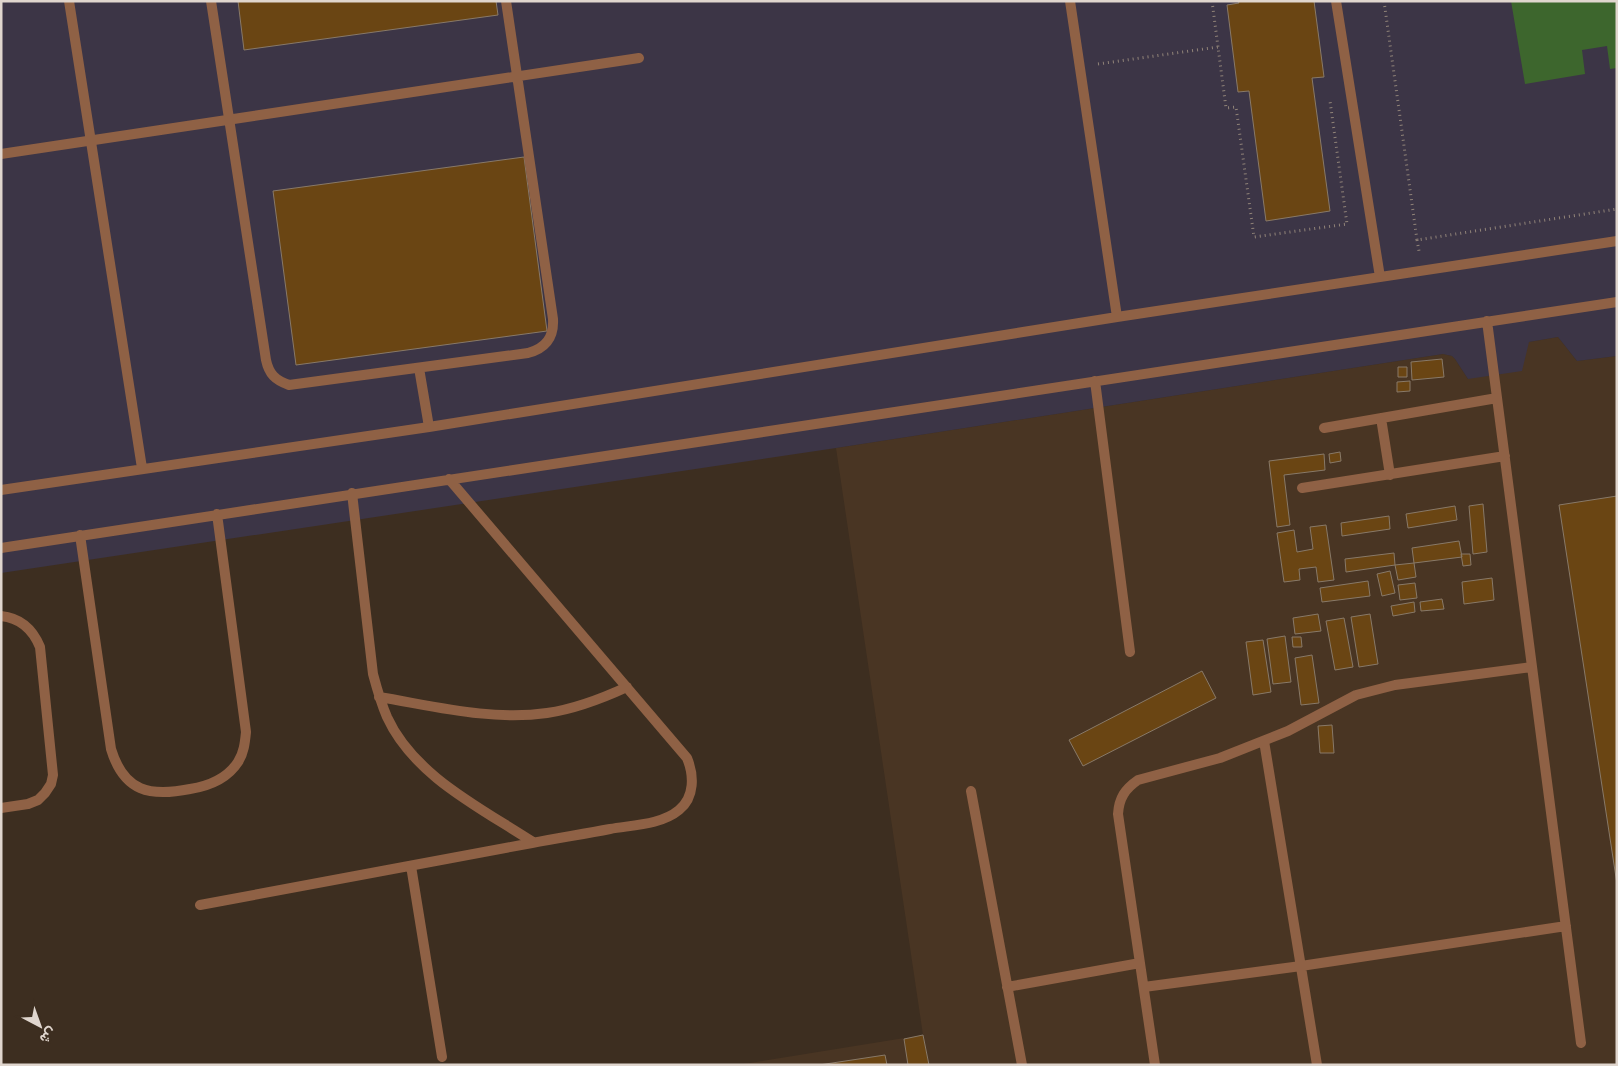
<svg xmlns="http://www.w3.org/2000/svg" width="1618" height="1066" viewBox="0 0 1618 1066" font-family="'PT Sans',Vazirmatn,sans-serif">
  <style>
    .built { fill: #493523 }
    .industrial { fill: #3c3546 }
    .green { fill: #3d662d }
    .building { fill: #6a4513; stroke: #887968 }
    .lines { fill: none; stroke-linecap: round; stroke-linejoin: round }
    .path { stroke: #908378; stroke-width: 3; stroke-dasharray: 1 4; stroke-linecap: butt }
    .service { stroke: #8f6145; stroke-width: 10 }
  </style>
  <rect width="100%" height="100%" fill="#3d2e20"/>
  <path class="built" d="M 1558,337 L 1577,361 L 1617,356 L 1617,1065 L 737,1065 L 923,1035 L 836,448 L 1443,354 L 1452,356 L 1455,359 L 1468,379 L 1529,342 Z"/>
  <path class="industrial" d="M 1,1 L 1617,1 L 1617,356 L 1577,361 L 1558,337 L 1529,342 L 1522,371 L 1468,379 L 1455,359 L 1452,356 L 1443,354 L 836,448 L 1,573 Z"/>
  <path class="green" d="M 1511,1 L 1617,1 L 1617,68 L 1610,69 L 1607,46 L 1582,50 L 1585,74 L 1525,84 Z"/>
  <path class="building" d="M 238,1 L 496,1 L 498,15 L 244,50 Z
    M 1238,1 L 1314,1 L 1324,77 L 1312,78 L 1330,211 L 1266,221 L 1249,91 L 1238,92 L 1227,5 L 1239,3 Z
    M 524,157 L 547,331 L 296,365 L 273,191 Z
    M 1442,359 L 1444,377 L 1412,380 L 1411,362 Z
    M 1398,367 L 1407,367 L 1407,377 L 1398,377 Z
    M 1410,381 L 1410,391 L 1397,392 L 1397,382 Z
    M 1340,452 L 1341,461 L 1330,463 L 1329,454 Z
    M 1324,454 L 1325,470 L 1284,475 L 1290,525 L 1277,527 L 1269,461 Z
    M 1617,496 L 1617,884 L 1559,505 Z
    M 1483,504 L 1487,552 L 1473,554 L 1469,506 Z
    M 1455,506 L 1457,520 L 1408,528 L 1406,514 Z
    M 1389,516 L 1390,529 L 1342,536 L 1341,523 Z
    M 1326,525 L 1334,580 L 1318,582 L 1316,567 L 1299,569 L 1300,580 L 1284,582 L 1277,533 L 1294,530 L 1297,552 L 1313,549 L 1310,527 Z
    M 1459,541 L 1462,557 L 1414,563 L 1412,548 Z
    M 1394,553 L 1395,565 L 1346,572 L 1345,559 Z
    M 1461,554 L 1470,554 L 1471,565 L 1463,566 Z
    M 1414,563 L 1416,577 L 1398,580 L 1395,565 Z
    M 1390,571 L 1395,593 L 1382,596 L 1377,574 Z
    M 1492,578 L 1494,600 L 1464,604 L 1462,582 Z
    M 1368,581 L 1370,596 L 1322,602 L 1320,588 Z
    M 1415,583 L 1417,598 L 1400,600 L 1398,585 Z
    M 1442,599 L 1444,609 L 1421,611 L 1420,602 Z
    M 1414,602 L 1415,612 L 1393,616 L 1391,606 Z
    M 1318,614 L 1321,631 L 1295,634 L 1293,618 Z
    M 1370,614 L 1378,664 L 1359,667 L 1351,617 Z
    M 1344,618 L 1353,667 L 1335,670 L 1326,621 Z
    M 1285,636 L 1291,682 L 1273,684 L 1267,639 Z
    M 1292,637 L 1301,637 L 1302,647 L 1293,647 Z
    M 1263,640 L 1271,692 L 1253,695 L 1246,642 Z
    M 1312,655 L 1319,703 L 1301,705 L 1295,658 Z
    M 1202,671 L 1216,698 L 1083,766 L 1069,740 Z
    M 1332,725 L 1334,753 L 1320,753 L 1318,726 Z
    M 923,1035 L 929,1065 L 908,1065 L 904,1039 Z
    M 885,1055 L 887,1065 L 819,1065 Z"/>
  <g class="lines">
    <path class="path" d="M 1212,1 L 1226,108 L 1236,107 L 1254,237 L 1347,224 L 1330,101
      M 1384,1 L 1417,240 L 1617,209
      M 1098,64 L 1218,47
      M 1417,240 L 1419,251"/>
    <path class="service" d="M 69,1 L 142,468
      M 211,1 L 266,360 C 269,374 275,380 289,385 L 528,353 C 546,348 554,337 553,319 L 506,1
      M 1070,1 L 1117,317
      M 1336,1 L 1380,277
      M 1,154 L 639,58
      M 1487,321 L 1581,1043
      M 419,368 L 429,427
      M 1095,381 L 1130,652
      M 1381,418 L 1390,475
      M 1324,428 L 1497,398
      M 1302,488 L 1505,456
      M 1,490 L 429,427 L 1117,317 L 1617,241
      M 352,493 L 373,674 C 377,689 381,703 387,717 C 414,776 481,808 533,842
      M 80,535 L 111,749 C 124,792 150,797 190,789 C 209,786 227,779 238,762 C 244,753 245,742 246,732 L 217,514
      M 1,548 L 1617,302
      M 1,616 C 21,618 33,630 40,647 L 53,775 L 51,784 L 45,793 L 38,800 L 28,804 L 1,808
      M 379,697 C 434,706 491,721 547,713 C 575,709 601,699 627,687
      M 1264,741 L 1317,1065
      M 971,791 L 1022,1065
      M 411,866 L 442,1057
      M 200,905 C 311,885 421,863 532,843 C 558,838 584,834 610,829 C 632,825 661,825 679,810 C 695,797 694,775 687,758 L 449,479
      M 1007,987 L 1140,963
      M 1144,987 L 1301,966 L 1566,926
      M 1155,1065 L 1118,814 C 1119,798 1125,789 1138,780 L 1220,758 L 1288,731 L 1356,695 L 1395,685 L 1532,667"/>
  </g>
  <rect width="1618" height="1066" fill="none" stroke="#e0d6ce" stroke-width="5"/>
  <g transform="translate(40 1026) rotate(139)" stroke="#3d2e20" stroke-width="4" paint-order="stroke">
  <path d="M0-4L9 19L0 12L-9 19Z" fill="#e0d6ce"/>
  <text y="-8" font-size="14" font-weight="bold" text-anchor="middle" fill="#e0d6ce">ش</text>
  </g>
</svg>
